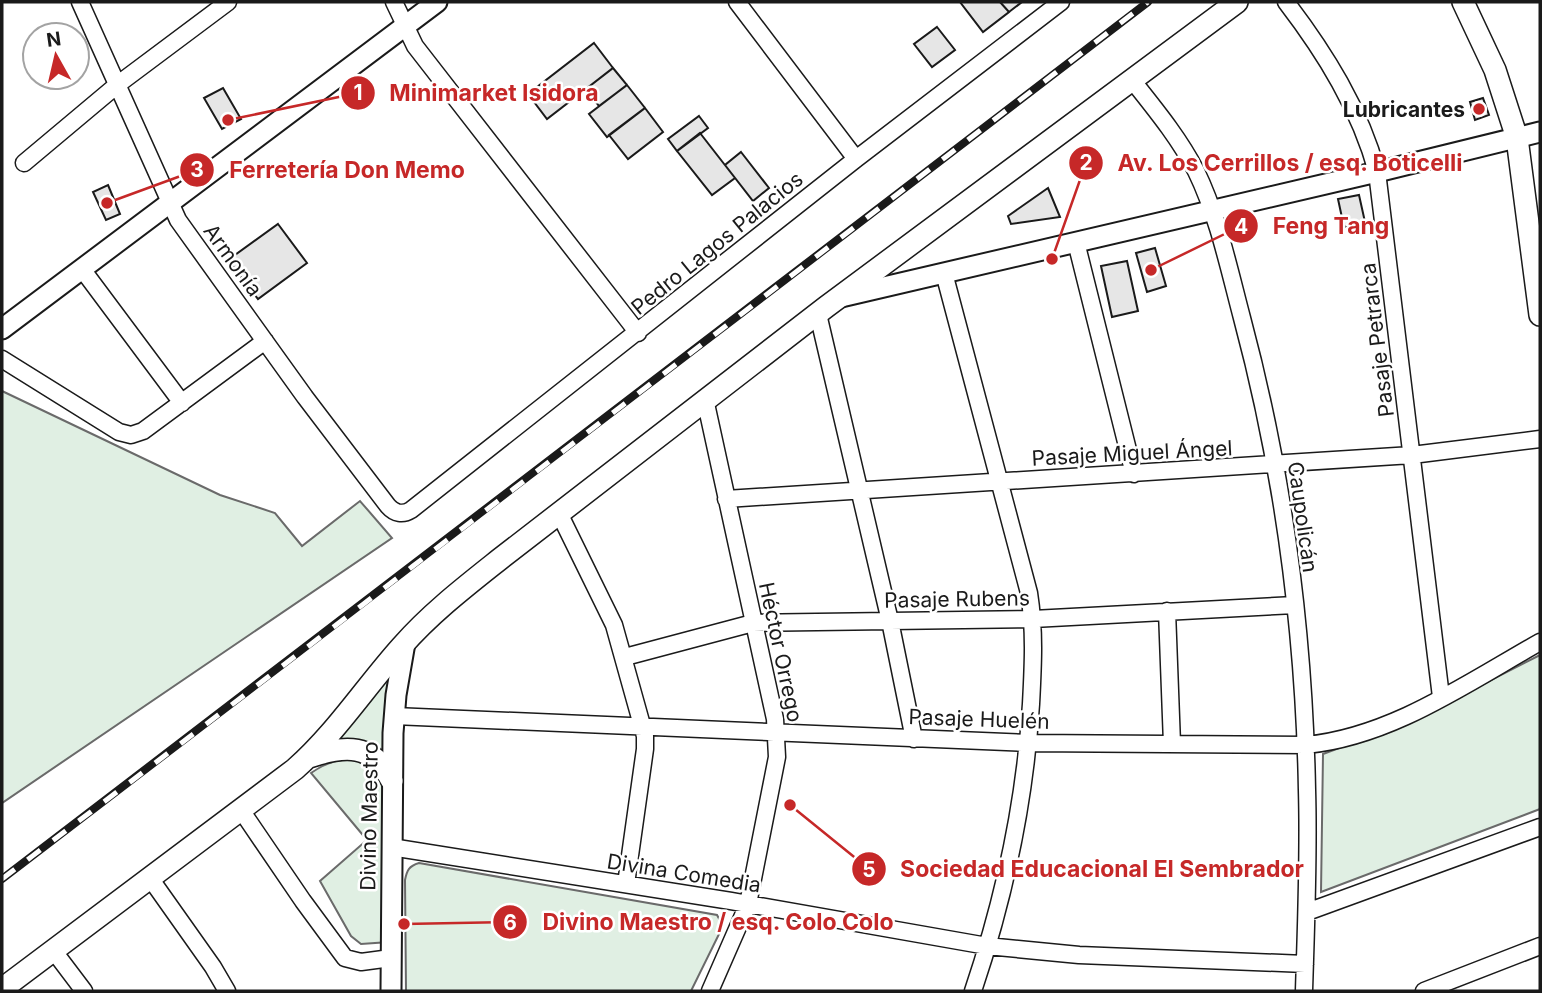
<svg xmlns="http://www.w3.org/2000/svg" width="1542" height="993" viewBox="0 0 1542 993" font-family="Inter,sans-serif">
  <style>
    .green { fill: #e0efe3; stroke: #6a6a6a; stroke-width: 2 }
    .building { fill: #e6e6e6; stroke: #1a1a1a; stroke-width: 2 }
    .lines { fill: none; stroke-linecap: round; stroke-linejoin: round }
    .minor-casing { stroke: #1a1a1a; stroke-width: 19 }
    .tertiary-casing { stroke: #1a1a1a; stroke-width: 23 }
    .secondary-casing { stroke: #1a1a1a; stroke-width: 24 }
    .minor { stroke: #fff; stroke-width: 16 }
    .tertiary { stroke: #fff; stroke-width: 19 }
    .secondary { stroke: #fff; stroke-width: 21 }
    .rail-casing { stroke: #1a1a1a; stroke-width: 8 }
    .rail { stroke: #fff; stroke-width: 5; stroke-dasharray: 16; stroke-linecap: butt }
    .poi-dot { fill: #c62828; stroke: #fff; stroke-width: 2.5 }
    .labels { text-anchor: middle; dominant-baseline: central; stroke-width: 5; stroke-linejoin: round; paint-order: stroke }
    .poi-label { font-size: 21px; font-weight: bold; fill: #1a1a1a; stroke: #fff; text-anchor: end }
    .street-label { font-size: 21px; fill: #1a1a1a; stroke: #fff }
    .leader { fill: none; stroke: #c62828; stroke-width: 2.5 }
    .callout-dot { fill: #c62828; stroke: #fff; stroke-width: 2.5 }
    .mark-label { font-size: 21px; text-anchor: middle; font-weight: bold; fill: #fff }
    .callout-label { font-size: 23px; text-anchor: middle; font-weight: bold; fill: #c62828; stroke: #fff; stroke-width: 5; stroke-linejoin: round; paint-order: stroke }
  </style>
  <rect width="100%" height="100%" fill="#fff"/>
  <path class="green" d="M 2,391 L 220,495 L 275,513 L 302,546 L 360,501 L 392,538 L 2,803 Z
    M 1540,655 L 1540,809 L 1321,892 L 1323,754 L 1409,722 Z
    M 387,675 L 391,682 L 385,752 C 367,740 353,741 332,742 Z
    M 361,758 L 386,775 L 389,942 L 361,944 L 351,936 L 320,881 L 367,840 L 311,773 C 328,761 341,759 361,758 Z
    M 419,863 L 717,915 L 723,926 L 691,991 L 406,991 L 405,880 C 407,870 409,866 419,863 Z"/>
  <path class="building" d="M 960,2 L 1000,2 L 1009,12 L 983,32 Z
    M 1000,2 L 1022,2 L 1009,12 Z
    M 937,27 L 955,50 L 932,67 L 914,44 Z
    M 594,43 L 613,68 L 547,119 L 528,94 Z
    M 613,68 L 627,85 L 599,106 L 586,89 Z
    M 627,85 L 645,108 L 607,137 L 589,114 Z
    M 223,88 L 241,119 L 222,129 L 204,98 Z
    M 1483,98 L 1489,115 L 1475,120 L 1470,102 Z
    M 645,108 L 663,132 L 628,159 L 609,135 Z
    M 699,116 L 708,128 L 677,151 L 668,139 Z
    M 700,133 L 735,178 L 712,195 L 677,151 Z
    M 741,152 L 769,188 L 753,201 L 725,165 Z
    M 108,185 L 120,214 L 106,220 L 93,192 Z
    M 1048,188 L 1060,217 L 1011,224 L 1008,216 Z
    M 1359,195 L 1365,222 L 1344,227 L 1338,199 Z
    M 278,224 L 307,263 L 258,299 L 228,260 Z
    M 1155,248 L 1166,286 L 1147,292 L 1136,253 Z
    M 1127,261 L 1138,311 L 1112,317 L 1101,266 Z"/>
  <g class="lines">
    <defs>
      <path id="minor" d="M 80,2 L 178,220 L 305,397 L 388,506 C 395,514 403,515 411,510 L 856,159 L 1061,2
        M 394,2 L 415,46 L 638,333
        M 737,2 L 856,159
        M 1286,2 C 1325,53 1360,109 1377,172 L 1441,697
        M 1132,80 C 1155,109 1179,138 1196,171 C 1218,216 1229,269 1242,318 C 1283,471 1304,631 1307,790 C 1309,857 1306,924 1304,991
        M 24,163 L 117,85 L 228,2
        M 1076,242 L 1134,474
        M 82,269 L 182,403
        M 944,273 L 1029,593 C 1035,631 1033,666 1031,704 C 1025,801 1004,899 973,991
        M 818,314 L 890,621 L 914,739
        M 2,359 L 119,432 L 131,435 L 143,431 L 265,341
        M 705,399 L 775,719 L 777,757 L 748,904 L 710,991
        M 726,499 L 1412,455 L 1540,439
        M 559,513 L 614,625 L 645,736 L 645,749 L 626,884
        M 1167,611 L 1172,744
        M 625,657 L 753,623 L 1033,619 L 1295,605
        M 394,716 L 1028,743 L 1306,745 C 1391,737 1467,683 1540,642
        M 241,810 L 303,901 L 345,958 L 361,962 L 391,958
        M 391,847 L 731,901 L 987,946 L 1079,955 L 1305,964
        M 150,878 L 213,967 L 227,991
        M 1307,912 L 1540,827
        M 53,950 L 84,991
        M 1424,991 L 1540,946"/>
      <path id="tertiary" d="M 841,297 L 1377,172 L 1540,132
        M 2,329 L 437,2
        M 391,991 L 393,733 L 396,695 L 405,643"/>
      <path id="secondary" d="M 1463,2 L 1495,70 L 1517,138 L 1540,315
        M 309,757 C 345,745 373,743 392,781
        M 2,989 L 295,769 C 336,733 366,686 402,646 C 431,613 466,586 500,559 L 826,307 L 1237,2"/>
    </defs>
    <use href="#minor" class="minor-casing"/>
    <use href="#tertiary" class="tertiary-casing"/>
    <use href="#secondary" class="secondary-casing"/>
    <use href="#minor" class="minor"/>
    <use href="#tertiary" class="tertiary"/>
    <use href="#secondary" class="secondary"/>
    <defs>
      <path id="rail" d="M 2,879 C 386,589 766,294 1148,2"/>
    </defs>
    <use href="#rail" class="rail-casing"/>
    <use href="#rail" class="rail"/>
  </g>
  <circle class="poi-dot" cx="1479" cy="109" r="7"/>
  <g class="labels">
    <g class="poi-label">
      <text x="1465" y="109">Lubricantes</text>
    </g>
    <g class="street-label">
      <text transform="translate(717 243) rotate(-39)">Pedro Lagos Palacios</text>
      <text transform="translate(233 260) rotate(54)">Armonía</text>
      <text transform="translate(1377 340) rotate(-97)">Pasaje Petrarca</text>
      <text transform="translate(1132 453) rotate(-3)">Pasaje Miguel Ángel</text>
      <text transform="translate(1303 517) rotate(82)">Caupolicán</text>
      <text transform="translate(957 599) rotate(-1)">Pasaje Rubens</text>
      <text transform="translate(781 652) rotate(78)">Héctor Orrego</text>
      <text transform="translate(979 719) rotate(2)">Pasaje Huelén</text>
      <text transform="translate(369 816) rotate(-89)">Divino Maestro</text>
      <text transform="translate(684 873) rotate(9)">Divina Comedia</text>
    </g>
  </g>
  <path class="leader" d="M228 120L358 93M1052 259L1086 163M107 203L197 170M1151 270L1241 226M790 805L869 869M404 924L510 922"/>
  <g class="callout-dot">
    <circle cx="228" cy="120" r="7"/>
    <circle cx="1052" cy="259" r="7"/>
    <circle cx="107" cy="203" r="7"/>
    <circle cx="1151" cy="270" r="7"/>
    <circle cx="790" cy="805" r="7"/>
    <circle cx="404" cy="924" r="7"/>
    <circle cx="358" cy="93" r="18"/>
    <circle cx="1086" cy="163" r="18"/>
    <circle cx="197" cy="170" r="18"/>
    <circle cx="1241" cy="226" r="18"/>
    <circle cx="869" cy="869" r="18"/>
    <circle cx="510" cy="922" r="18"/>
  </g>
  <g class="mark-label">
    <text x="358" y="100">1</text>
    <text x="1086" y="170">2</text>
    <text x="197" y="177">3</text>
    <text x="1241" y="234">4</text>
    <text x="869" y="877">5</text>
    <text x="510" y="930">6</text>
  </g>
  <g class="callout-label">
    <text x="494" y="101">Minimarket Isidora</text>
    <text x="1290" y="171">Av. Los Cerrillos / esq. Boticelli</text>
    <text x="347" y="178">Ferretería Don Memo</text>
    <text x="1331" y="234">Feng Tang</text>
    <text x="1102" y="877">Sociedad Educacional El Sembrador</text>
    <text x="718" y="930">Divino Maestro / esq. Colo Colo</text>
  </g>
  <rect width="1542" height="993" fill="none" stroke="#1a1a1a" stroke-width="7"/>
  <g transform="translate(56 56) rotate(352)"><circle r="33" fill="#ffffff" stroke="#a3a3a3" stroke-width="2"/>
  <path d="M0-5L12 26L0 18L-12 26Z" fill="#c62828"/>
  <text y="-10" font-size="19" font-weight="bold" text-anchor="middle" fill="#1a1a1a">N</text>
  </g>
</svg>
